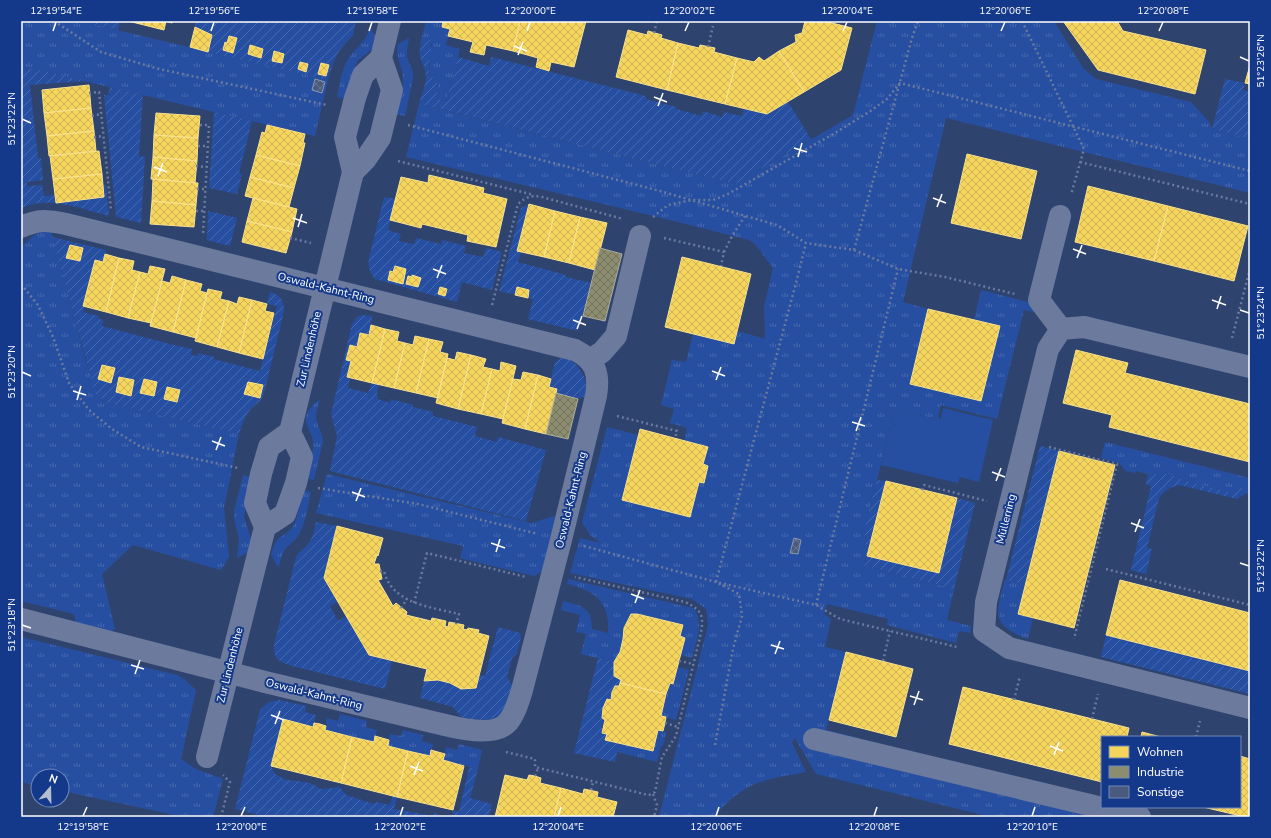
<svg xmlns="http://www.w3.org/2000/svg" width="1271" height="838" viewBox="0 0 1271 838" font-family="'Nunito Sans',sans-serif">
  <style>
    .grass { fill: url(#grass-tufts) }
    .park { fill: #274fa1 }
    .garden { fill: url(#garden-furrows) }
    .homes { fill: url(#homes-cross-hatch); stroke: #f9e28d }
    .industry { fill: url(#industry-cross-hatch); stroke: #aeae9a }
    .building { fill: url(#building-cross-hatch); stroke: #8a97b2 }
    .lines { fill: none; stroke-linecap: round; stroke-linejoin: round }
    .path { stroke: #6b7a9d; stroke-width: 2.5; stroke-dasharray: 2 3; stroke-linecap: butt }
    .minor { stroke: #6b7a9d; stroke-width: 22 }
    .ticks { fill: none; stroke: #fff; stroke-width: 1.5 }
    .labels { text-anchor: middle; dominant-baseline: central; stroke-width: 4; stroke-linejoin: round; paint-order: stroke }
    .street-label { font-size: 11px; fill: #fff; stroke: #14398a }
    .neatline { fill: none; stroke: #fff; stroke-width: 1.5 }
    .ticks-label { font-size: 10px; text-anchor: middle; fill: #fff }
  </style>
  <defs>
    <pattern id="grass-tufts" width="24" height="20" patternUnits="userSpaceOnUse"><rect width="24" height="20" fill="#274fa1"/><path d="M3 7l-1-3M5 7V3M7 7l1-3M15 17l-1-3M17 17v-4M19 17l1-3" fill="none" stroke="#4769af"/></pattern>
    <pattern id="garden-furrows" width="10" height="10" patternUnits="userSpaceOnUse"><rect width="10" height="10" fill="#274fa1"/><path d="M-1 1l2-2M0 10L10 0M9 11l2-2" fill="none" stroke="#4769af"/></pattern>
    <pattern id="homes-cross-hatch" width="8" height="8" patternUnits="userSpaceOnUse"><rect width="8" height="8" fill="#f6d55c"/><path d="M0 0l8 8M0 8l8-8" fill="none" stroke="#ccb358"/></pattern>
    <pattern id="industry-cross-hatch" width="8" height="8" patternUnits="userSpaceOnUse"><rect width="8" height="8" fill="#8c8c6e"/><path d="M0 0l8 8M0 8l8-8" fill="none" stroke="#727260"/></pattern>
    <pattern id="building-cross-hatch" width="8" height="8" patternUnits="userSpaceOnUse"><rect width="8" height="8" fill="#4a5b7e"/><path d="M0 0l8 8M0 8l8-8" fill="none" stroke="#657491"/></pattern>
  </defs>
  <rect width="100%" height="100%" fill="#2f436f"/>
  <path class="grass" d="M 21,21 L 79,21 L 328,80 L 315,136 L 21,66 Z
    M 426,21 L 443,21 L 442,27 L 450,29 L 446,45 L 460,49 L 446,102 L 437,98 L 438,84 L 430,74 L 429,57 L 432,44 L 424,39 L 419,48 Z
    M 877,21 L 1054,21 L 1083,68 L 1096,79 L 1191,102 L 1209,122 L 1212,129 L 1250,139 L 1250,193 L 946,118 L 903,302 L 928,309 L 910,384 L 981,401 L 999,326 L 974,320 L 981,290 L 1036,304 L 1044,314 L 1024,310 L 997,419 L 941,405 L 938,416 L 940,420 L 894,409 L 865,531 L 867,550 L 863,565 L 954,589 L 947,620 L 971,626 L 970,633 L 959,631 L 956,643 L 887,625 L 888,619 L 827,604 L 824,614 L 831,619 L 825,647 L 846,652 L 826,730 L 859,738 L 855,754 L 1112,817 L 991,817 L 816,774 L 795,738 L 792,743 L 806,772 C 775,778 754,779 730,800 C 724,806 719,809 716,817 L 659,817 L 708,625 L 706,609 L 692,599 L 570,573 L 580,538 L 601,543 L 590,535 L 582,522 L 607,427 L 638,435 L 622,500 L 690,517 L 708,447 L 684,441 L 687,428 L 670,423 L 674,409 L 661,405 L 672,360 L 686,362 L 693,334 L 734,344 L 738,331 L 765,339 L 764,307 L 773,268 L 754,243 L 749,240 L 658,217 L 406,157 L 419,104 L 735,184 L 853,115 Z
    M 370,27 L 376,38 L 374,47 L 370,51 L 358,60 L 355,67 L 346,99 L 337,97 C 340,84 341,69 349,58 C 357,46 366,43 370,27 Z
    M 409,38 L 407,50 L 407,58 L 413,72 L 413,79 L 405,116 L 396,114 C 399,103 404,90 403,77 C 402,65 395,57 398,44 Z
    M 51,230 L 53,239 L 85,358 L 90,374 L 102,400 L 108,403 L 239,434 L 224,508 L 229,557 L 221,570 L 133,545 L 102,574 L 115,629 L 110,632 L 76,623 L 74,614 L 21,601 L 21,249 C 30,237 36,232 51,230 Z
    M 320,399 C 319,404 316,411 316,416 C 316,424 322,432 323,441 L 314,480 L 305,478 C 308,468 313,456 313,445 C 314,438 310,433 308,427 C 302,415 311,406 320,399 Z
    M 1105,442 L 1250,478 L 1250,483 L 1233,493 L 1183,480 L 1169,474 L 1148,474 L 1136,471 L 1135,473 L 1126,471 L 1119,463 L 1101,458 Z
    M 327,474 L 532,523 L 557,515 L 544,570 L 534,576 L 460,558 L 463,546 L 316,513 Z
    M 243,475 L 253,478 L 244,516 L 251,539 L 249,552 L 237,558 L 239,539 L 234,518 L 234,511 Z
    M 303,490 L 311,492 C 308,506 306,520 300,533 C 297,539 292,542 287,547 C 282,553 280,560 279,568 L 271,555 C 272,551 273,547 275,543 C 279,535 289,535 294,524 C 299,514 300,501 303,490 Z
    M 568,579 L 693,608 C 705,622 696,641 692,658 L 681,655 L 685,638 L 680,636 L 683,625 L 631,615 L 624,627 L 623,639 L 620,652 L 614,662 L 581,654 L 586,634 L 576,632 L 580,615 L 561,610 L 563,601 C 582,606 592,607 592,629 L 608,633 C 610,602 596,591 567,584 Z
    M 1005,579 L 1026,584 L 1018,614 L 1033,618 L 1028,639 C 990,625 996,614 1005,579 Z
    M 21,637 L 177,675 L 184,679 L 196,690 L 181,759 L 196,769 L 223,779 L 213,817 L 175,817 L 170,814 L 62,791 L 62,776 L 38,776 L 38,786 L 21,782 Z
    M 678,667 L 689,670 L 676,720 L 661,716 L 670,683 L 673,684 Z
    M 340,714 L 367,721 L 366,727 L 377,730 L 374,742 L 325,730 L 327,718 L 338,721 Z
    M 403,730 L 423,735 L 422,741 L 433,744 L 430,756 L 388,746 L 390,734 L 401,736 Z
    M 658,730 L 666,732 L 663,746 L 661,746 L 657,762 L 617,752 L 619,743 L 653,751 Z
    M 459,744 L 482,750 L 478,769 L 443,760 L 446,747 L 457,750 Z"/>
  <path class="park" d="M 943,408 L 993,420 L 979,482 L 960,477 L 958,483 L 881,465 L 894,409 L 940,420 Z"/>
  <path class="garden" d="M 79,21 L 120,21 L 118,30 Z
    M 196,21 L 323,21 L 323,23 L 330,21 L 356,21 L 353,35 L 339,51 L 334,61 L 328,80 L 208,52 L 212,35 L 195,27 Z
    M 424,39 L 430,39 C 434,49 426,62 430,74 C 432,77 436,81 438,84 L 437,98 L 446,102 L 458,57 L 489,66 L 491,57 L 646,96 L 646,99 L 676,107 L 676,109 L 702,116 L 703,111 L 722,117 L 724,112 L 742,116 L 744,109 L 767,114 L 788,102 L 811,139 L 735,184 L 444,110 L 419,104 C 421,96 425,87 426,79 C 426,60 413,59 424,39 Z
    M 21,66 L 86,81 L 30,85 L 38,158 L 41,158 L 43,180 L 27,182 L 27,186 L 42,185 L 44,196 L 55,195 L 56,202 L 104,197 L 103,186 L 106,185 L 109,216 C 83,209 47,195 21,208 Z
    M 1225,79 L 1245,83 L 1243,90 L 1250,92 L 1250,139 L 1212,129 Z
    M 110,87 L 143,95 L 139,156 L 145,157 L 141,223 L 116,217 L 104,95 L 108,95 Z
    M 214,112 L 252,121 L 239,173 L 242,174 L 237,194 L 209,188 Z
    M 384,197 L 396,199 L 388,230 L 401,234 L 399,241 L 414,244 L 416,238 L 441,244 L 442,240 L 466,246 L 464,253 L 483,257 L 486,248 L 502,252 L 492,290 L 462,282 L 457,302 L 375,279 C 369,272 368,267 369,258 Z
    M 529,204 L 517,250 L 521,252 L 518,262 L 566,275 L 566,277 L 591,283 L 583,316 L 581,317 L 578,331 L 528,319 L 533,299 L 499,291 L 521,208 Z
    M 208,211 L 237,218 L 230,246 L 207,240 Z
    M 52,237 L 106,250 L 103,262 L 95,261 L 83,305 L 85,306 L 83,312 L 99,316 L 98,318 L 103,320 L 102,326 L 170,344 L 192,349 L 191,355 L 197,356 L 198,353 L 215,357 L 214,359 L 260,371 L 277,306 L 267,304 L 270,292 C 280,295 284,300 284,311 L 264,394 C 261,402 255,404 250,410 C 244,417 242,426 239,434 L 108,403 L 96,395 Z
    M 362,315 L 372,316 L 369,335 L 360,333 L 357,347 L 350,345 L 346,360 L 351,361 L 347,377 L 350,378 L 348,388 L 368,393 L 372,383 L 379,384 L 377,394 L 378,399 L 390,403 L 391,399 L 413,405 L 413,407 L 433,412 L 433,416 L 477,427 L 475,436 L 497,442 L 498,437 L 546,450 L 526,521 L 330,471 L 337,436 L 331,414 L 352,324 L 357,317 Z
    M 564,356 C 580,364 587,378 588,395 L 578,399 L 556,393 L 557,389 L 549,387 L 555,362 Z
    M 1040,446 L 1059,451 L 1026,584 L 1006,580 Z
    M 1148,474 L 1169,474 L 1183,480 L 1233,493 L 1250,483 L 1250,491 L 1237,499 L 1179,485 C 1170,487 1164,491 1159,498 L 1147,548 L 1152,549 L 1146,574 L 1131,570 L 1151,486 L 1146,484 Z
    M 877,480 L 886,481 L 867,556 L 938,573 L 957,498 L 975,503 L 954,589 L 863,565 L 867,550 L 864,531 Z
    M 316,522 L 337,526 L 324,578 L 337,602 L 330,606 L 338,621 L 346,616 L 369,655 L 392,661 L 385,689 L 292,666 C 279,661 273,660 274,645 L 296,557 C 298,552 303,550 307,545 C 313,539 314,530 316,522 Z
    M 498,627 L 520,633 L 521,637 L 517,653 L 512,658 L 507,677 L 514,688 C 512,694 510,704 506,709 C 496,724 476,720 461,717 L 453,707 L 420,698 L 424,681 L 438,680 L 450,683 L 461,689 L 476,688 L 479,675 L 485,676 Z
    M 1106,635 L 1250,671 L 1250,694 L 1101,657 Z
    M 598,658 L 614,662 L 621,680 L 619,686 L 615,686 L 612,692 L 611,700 L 607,699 L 603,708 L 602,718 L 605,720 L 602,726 L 602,732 L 607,734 L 605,740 L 619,743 L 615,762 L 574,753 Z
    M 280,700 L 306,706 L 305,712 L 316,715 L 313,727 L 283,719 L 271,766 L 275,774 L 286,780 L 298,781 L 310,783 L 321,789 L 333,788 L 339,786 L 346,795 L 374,804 L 376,802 L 390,805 L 393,795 L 397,797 L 394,809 L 433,816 L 434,812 L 440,816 L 450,817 L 266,817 L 235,809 L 260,710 L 269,702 Z
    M 469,767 L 478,769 L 470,798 L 492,804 L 489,817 L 452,817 L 453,810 L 459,812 Z"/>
  <path class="homes" d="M 128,21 L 172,21 L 172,23 L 166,21 L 164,30 Z
    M 443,21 L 520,21 L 513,51 L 486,45 L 484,55 L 470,52 L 473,42 L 448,36 L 450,29 L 442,27 Z
    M 520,21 L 586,21 L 574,67 L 551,62 L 549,71 L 536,67 L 538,58 L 513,51 Z
    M 805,21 L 824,21 L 852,28 L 841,70 L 804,92 L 779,51 L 796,42 L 795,35 L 802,33 Z
    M 1063,21 L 1117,21 L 1123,31 L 1206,50 L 1195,94 L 1098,70 Z
    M 195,27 L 212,35 L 208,52 L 190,47 Z
    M 628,30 L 647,35 L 648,31 L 662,35 L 661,38 L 678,43 L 667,90 L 616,77 Z
    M 229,36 L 237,38 L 233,53 L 223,50 L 225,42 L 227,43 Z
    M 678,43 L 699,48 L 700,45 L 715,48 L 714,52 L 737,58 L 725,104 L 667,90 Z
    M 250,45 L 263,49 L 261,58 L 248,54 Z
    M 274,51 L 284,54 L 282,63 L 272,61 Z
    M 779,51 L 804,92 L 767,114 L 725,104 L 737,58 L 754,62 L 759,57 L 764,61 Z
    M 300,62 L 308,64 L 306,72 L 298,69 Z
    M 321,63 L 329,65 L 326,76 L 318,74 Z
    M 1250,65 L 1250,84 L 1245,83 Z
    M 89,85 L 91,108 L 44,113 L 42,90 Z
    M 91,108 L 94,131 L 47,136 L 44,113 Z
    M 156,113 L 200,116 L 198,138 L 154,135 Z
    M 267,125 L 305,134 L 303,143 L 305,143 L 300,166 L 256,155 L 262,132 L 265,133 Z
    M 94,131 L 96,151 L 49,156 L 47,136 Z
    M 154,135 L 198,138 L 197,161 L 153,157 Z
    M 99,151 L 102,174 L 53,179 L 50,156 Z
    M 967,154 L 1037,171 L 1021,239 L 951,223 Z
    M 256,155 L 300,166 L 294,188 L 250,177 Z
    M 153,157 L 197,161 L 195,183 L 151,179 Z
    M 102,174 L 104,197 L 56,203 L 53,179 Z
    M 429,175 L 484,188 L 483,193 L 507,199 L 496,247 L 467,241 L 468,235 L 422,224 L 421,228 L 390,220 L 401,177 L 428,183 Z
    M 250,177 L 294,188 L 289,207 L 245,196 Z
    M 153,179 L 198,183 L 196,205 L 152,201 Z
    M 1088,186 L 1168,206 L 1154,261 L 1075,242 Z
    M 253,198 L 297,209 L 292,232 L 247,221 Z
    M 152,201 L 196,205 L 194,227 L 150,224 Z
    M 529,204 L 555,211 L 544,257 L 517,251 Z
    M 1168,206 L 1248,226 L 1234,281 L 1154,261 Z
    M 555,211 L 580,217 L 569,263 L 544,257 Z
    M 580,217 L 607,223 L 595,270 L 569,263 Z
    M 247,221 L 292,232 L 286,253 L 242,242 Z
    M 70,245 L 83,248 L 80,261 L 66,258 Z
    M 105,254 L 119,258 L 106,312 L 83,306 L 95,260 L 103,262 Z
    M 682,257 L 751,274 L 734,344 L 665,327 Z
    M 119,258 L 134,261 L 132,270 L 140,272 L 128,318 L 106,312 Z
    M 150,266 L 165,269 L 151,323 L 128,318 L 140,272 L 148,274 Z
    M 395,266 L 406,269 L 403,284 L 388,280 L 390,271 L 393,272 Z
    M 412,275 L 421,278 L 418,287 L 406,284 L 408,276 L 412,277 Z
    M 172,276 L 186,280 L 173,332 L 150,326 L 162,281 L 170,283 Z
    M 186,280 L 202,284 L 200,291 L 207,293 L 196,338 L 173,332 Z
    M 440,287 L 447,289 L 445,296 L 438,294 Z
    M 517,287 L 529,290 L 528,298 L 515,295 Z
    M 208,289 L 222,292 L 220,299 L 229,301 L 217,347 L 195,341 Z
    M 239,297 L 252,300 L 239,353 L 217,347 L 229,301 L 237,304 Z
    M 252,300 L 267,304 L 265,311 L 274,313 L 263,359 L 239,353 Z
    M 928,309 L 1000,326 L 981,401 L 910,384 Z
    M 371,325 L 385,329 L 372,383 L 347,377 L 351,361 L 346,360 L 350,345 L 357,347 L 360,333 L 369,335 Z
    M 385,329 L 399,332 L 397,341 L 405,343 L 394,388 L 372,383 Z
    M 415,336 L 429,339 L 416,393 L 394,388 L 405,343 L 413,345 Z
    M 429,339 L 443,342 L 440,352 L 448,354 L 438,398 L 416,393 Z
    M 1076,350 L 1128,363 L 1125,373 L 1250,404 L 1250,462 L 1109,427 L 1112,415 L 1063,403 Z
    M 457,352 L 471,355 L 458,409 L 436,403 L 447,358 L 455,360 Z
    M 471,355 L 486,359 L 483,367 L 492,369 L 481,414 L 458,409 Z
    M 501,362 L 516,366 L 503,419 L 481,414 L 492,369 L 500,371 Z
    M 102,365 L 115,368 L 111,383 L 98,379 Z
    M 523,372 L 538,375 L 525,429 L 502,423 L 513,379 L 521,380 Z
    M 538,375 L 551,379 L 549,387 L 557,389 L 546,434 L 525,429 Z
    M 119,377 L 134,380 L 131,396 L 116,392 Z
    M 144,379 L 157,382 L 154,396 L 140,393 Z
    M 248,382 L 263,385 L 260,398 L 244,394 Z
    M 167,387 L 180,390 L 177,402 L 164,399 Z
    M 640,429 L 708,447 L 703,464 L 708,466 L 704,483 L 699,482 L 690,517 L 622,500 Z
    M 1059,451 L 1115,465 L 1074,628 L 1018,614 Z
    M 886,481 L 957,498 L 939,573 L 867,556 Z
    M 337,526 L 383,538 L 378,556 L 377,555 L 374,564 L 379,564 L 382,579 L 378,580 L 393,606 L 396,603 L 407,612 L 406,615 L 431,621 L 432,618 L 446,621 L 445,626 L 448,627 L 449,622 L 464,625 L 463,629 L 467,630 L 468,628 L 479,630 L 478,633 L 489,636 L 476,688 L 461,689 L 450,683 L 438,680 L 424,681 L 427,669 L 369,655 L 324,578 Z
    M 1120,580 L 1250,613 L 1250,671 L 1106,635 Z
    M 631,614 L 637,614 L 683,625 L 680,636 L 685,638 L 673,684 L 670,683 L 666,694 L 620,683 L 621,680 L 614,676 L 614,662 L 620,652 L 623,639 L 624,628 Z
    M 846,652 L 913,669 L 896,737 L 829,720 Z
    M 620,683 L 666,694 L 661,716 L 666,717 L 665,723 L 663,731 L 658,730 L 653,751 L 605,740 L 607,734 L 602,733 L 605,720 L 602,718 L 603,708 L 607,699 L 611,700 L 612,692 L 615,686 L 619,686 Z
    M 963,687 L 1129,728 L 1127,737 L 1102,737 L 1102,782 L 949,744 Z
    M 283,719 L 313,727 L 314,723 L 320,724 L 326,726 L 325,730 L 352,737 L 341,783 L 271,766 Z
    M 1142,732 L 1161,737 L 1141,737 Z
    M 375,736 L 389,740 L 388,746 L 408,751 L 397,797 L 341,783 L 352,737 L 374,742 Z
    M 431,750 L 445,754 L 443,760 L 464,766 L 453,810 L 397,797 L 408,751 L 430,756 Z
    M 1240,756 L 1250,759 L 1250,817 L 1245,817 L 1203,807 L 1240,807 Z
    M 505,775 L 527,780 L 529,775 L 535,776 L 541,778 L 540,783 L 561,788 L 554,817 L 495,817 Z
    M 561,788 L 583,794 L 584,789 L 598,792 L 597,797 L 617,802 L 613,817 L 554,817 Z"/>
  <path class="industry" d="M 600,248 L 622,254 L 605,321 L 583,316 Z
    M 556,393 L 578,399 L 568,439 L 546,434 Z"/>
  <path class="building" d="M 315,79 L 325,82 L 322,93 L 312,90 Z
    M 794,538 L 801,540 L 798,554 L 790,553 Z"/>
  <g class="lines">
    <path class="path" d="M 54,21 L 101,52 L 159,69 L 327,105
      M 1022,21 L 1084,149 L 1071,195
      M 654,33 L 657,21
      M 708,47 L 713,26
      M 89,93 L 99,92 L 111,210
      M 92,116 L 101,114
      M 200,125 L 209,125 L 203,234
      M 408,125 L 660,191 L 777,225 L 806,243 L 854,250 L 898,269 L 945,277 L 1015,294
      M 94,137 L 103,136
      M 198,146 L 208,146
      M 398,161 L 534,195
      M 1080,162 L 1250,204
      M 196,166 L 207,167
      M 197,189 L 206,189
      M 196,211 L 204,211
      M 653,217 L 668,205 L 692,200 L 713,200 L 728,194 L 835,133 L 869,112 L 887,99 L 900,83 L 1250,171
      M 290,238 L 311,243
      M 664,238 L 724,252 L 721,266
      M 854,250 L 912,38 L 918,21
      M 724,252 L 732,236 L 745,216
      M 21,284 L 38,305 L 53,337 L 69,383 L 89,410 L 112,429 L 141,447 L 238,468
      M 492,305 L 518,204 C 526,197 531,195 542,197 L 623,219
      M 1232,338 L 1250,269
      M 617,416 L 677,431 L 675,438
      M 1049,447 L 1117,464 L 1074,639
      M 318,488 L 418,504 L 538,534
      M 922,490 L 924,485 L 987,501
      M 584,546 L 716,582 L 816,605 L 840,619 L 957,647
      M 1106,569 L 1250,605
      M 380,571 L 384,571 C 392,604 431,607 459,614 L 456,624
      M 414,603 L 427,553 L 526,577
      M 816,605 L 898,269
      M 401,608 L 407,599
      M 679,661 L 694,664
      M 883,661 L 890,631
      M 1014,700 L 1020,676
      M 1092,719 L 1098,694
      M 665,723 L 678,727
      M 1196,737 L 1200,721
      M 715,745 L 733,649 L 742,616 L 739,594 L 716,582 L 796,283 L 806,243
      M 506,752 L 535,759 L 535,767 L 644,794 L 649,795 L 655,792 L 662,757 L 676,736 L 700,637 C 704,618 704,611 685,602 L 575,577
      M 535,776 L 538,768
      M 591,790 L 593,782
      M 653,794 L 657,805 L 654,817
      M 221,817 L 230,782 L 223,775"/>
    <path class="minor" d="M 353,172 L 365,160 L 380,138 L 392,90 L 381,58
      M 1060,216 L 1039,300 L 1061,329
      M 21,227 C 39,219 47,220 66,224 L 575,350 C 595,360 600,373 596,396 L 561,540 L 522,690 C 519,700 514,717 506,724 C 493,736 461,729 445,725 L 265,682 L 21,619
      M 590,360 L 602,352 L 616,336 L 640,236
      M 1250,367 L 1084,327 L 1061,329 L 1048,349 L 986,602 L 984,631 L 1009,648 L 1250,708
      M 265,527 L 285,514 L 296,483 L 302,457 L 290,432 L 353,172 L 345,137 L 355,98 L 363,75 L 381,58 L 390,21
      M 814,739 L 1140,817
      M 207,757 L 265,527 L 255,503 L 261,474 L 269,447 L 290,432"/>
  </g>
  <path class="ticks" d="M 53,31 L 56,22M 211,31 L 214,22M 369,31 L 372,22M 527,31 L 530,22M 685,31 L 689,22M 843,31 L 847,22M 1001,31 L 1005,22M 1159,31 L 1163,22M 514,46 L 527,51M 518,55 L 523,42M 1240,57 L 1249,61M 654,97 L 667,102M 658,106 L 663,93M 22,119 L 31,123M 794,148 L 807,152M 798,157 L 802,143M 154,167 L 167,172M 158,176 L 163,163M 933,198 L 946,203M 937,207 L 942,194M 293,218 L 307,223M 298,227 L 302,214M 1073,249 L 1086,254M 1077,258 L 1082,245M 433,269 L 446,274M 437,278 L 442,265M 1212,300 L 1226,305M 1217,309 L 1221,296M 1240,310 L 1249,313M 573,320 L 586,325M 577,329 L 582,316M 712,371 L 725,376M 22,372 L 31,376M 716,380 L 721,367M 73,391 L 86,395M 77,400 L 81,386M 852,422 L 865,426M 856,431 L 861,417M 212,441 L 225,446M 216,450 L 221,437M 992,472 L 1005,477M 996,481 L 1001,468M 352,492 L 365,497M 356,501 L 361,488M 1131,523 L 1144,528M 1135,532 L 1140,519M 491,543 L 505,548M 496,552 L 500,539M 1240,563 L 1249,566M 631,594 L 644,599M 635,603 L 640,590M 22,625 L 31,628M 771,645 L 784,649M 775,654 L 780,641M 131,665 L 144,669M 135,674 L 140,660M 910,696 L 923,700M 914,705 L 919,691M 271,715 L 284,720M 275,724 L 280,711M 1050,746 L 1063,751M 1054,755 L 1059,742M 410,766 L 423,771M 414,775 L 419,762M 83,816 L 87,807M 241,816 L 245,807M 400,816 L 403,807M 558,816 L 561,807M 716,816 L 719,807M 874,816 L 877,807M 1032,816 L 1035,807"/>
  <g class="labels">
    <g class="street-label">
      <text transform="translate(326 288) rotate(14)">Oswald-Kahnt-Ring</text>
      <text transform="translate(309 349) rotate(-77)">Zur Lindenhöhe</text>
      <text transform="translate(571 500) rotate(-76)">Oswald-Kahnt-Ring</text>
      <text transform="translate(1006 519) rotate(-76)">Müllerring</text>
      <text transform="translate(230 665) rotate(-76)">Zur Lindenhöhe</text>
      <text transform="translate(314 694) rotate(14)">Oswald-Kahnt-Ring</text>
    </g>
  </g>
  <rect width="1271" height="838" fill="none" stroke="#14398a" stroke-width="44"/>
  <rect x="1101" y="736" width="140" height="72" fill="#14398a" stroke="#7288b9"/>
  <rect x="1109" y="746" width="20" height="12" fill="#f6d55c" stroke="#7288b9"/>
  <text x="1137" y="756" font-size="12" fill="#ffffff">Wohnen</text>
  <rect x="1109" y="766" width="20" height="12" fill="#8c8c6e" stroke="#7288b9"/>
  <text x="1137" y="776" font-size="12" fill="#ffffff">Industrie</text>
  <rect x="1109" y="786" width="20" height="12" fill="#4a5b7e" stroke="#7288b9"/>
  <text x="1137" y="796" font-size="12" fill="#ffffff">Sonstige</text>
  <g transform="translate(50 788) rotate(20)"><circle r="19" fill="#14398a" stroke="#7288b9"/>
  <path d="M0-3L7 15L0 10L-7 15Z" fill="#b6bdcd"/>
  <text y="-6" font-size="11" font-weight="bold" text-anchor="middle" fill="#ffffff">N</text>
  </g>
  <rect x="22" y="22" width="1227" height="794" class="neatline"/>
  <g class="ticks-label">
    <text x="56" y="14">12°19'54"E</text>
    <text x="214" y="14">12°19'56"E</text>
    <text x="372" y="14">12°19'58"E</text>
    <text x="530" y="14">12°20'00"E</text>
    <text x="689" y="14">12°20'02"E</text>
    <text x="847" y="14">12°20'04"E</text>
    <text x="1005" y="14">12°20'06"E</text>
    <text x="1163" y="14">12°20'08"E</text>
    <text transform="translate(1260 61) rotate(-90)" y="4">51°23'26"N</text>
    <text transform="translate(11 119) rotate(-90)" y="4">51°23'22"N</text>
    <text transform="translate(1260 313) rotate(-90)" y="4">51°23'24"N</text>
    <text transform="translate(11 372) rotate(-90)" y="4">51°23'20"N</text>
    <text transform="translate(1260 566) rotate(-90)" y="4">51°23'22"N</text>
    <text transform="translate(11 625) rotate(-90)" y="4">51°23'18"N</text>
    <text x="83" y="830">12°19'58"E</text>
    <text x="241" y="830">12°20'00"E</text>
    <text x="400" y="830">12°20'02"E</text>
    <text x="558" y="830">12°20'04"E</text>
    <text x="716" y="830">12°20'06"E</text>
    <text x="874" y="830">12°20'08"E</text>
    <text x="1032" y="830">12°20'10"E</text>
  </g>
</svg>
